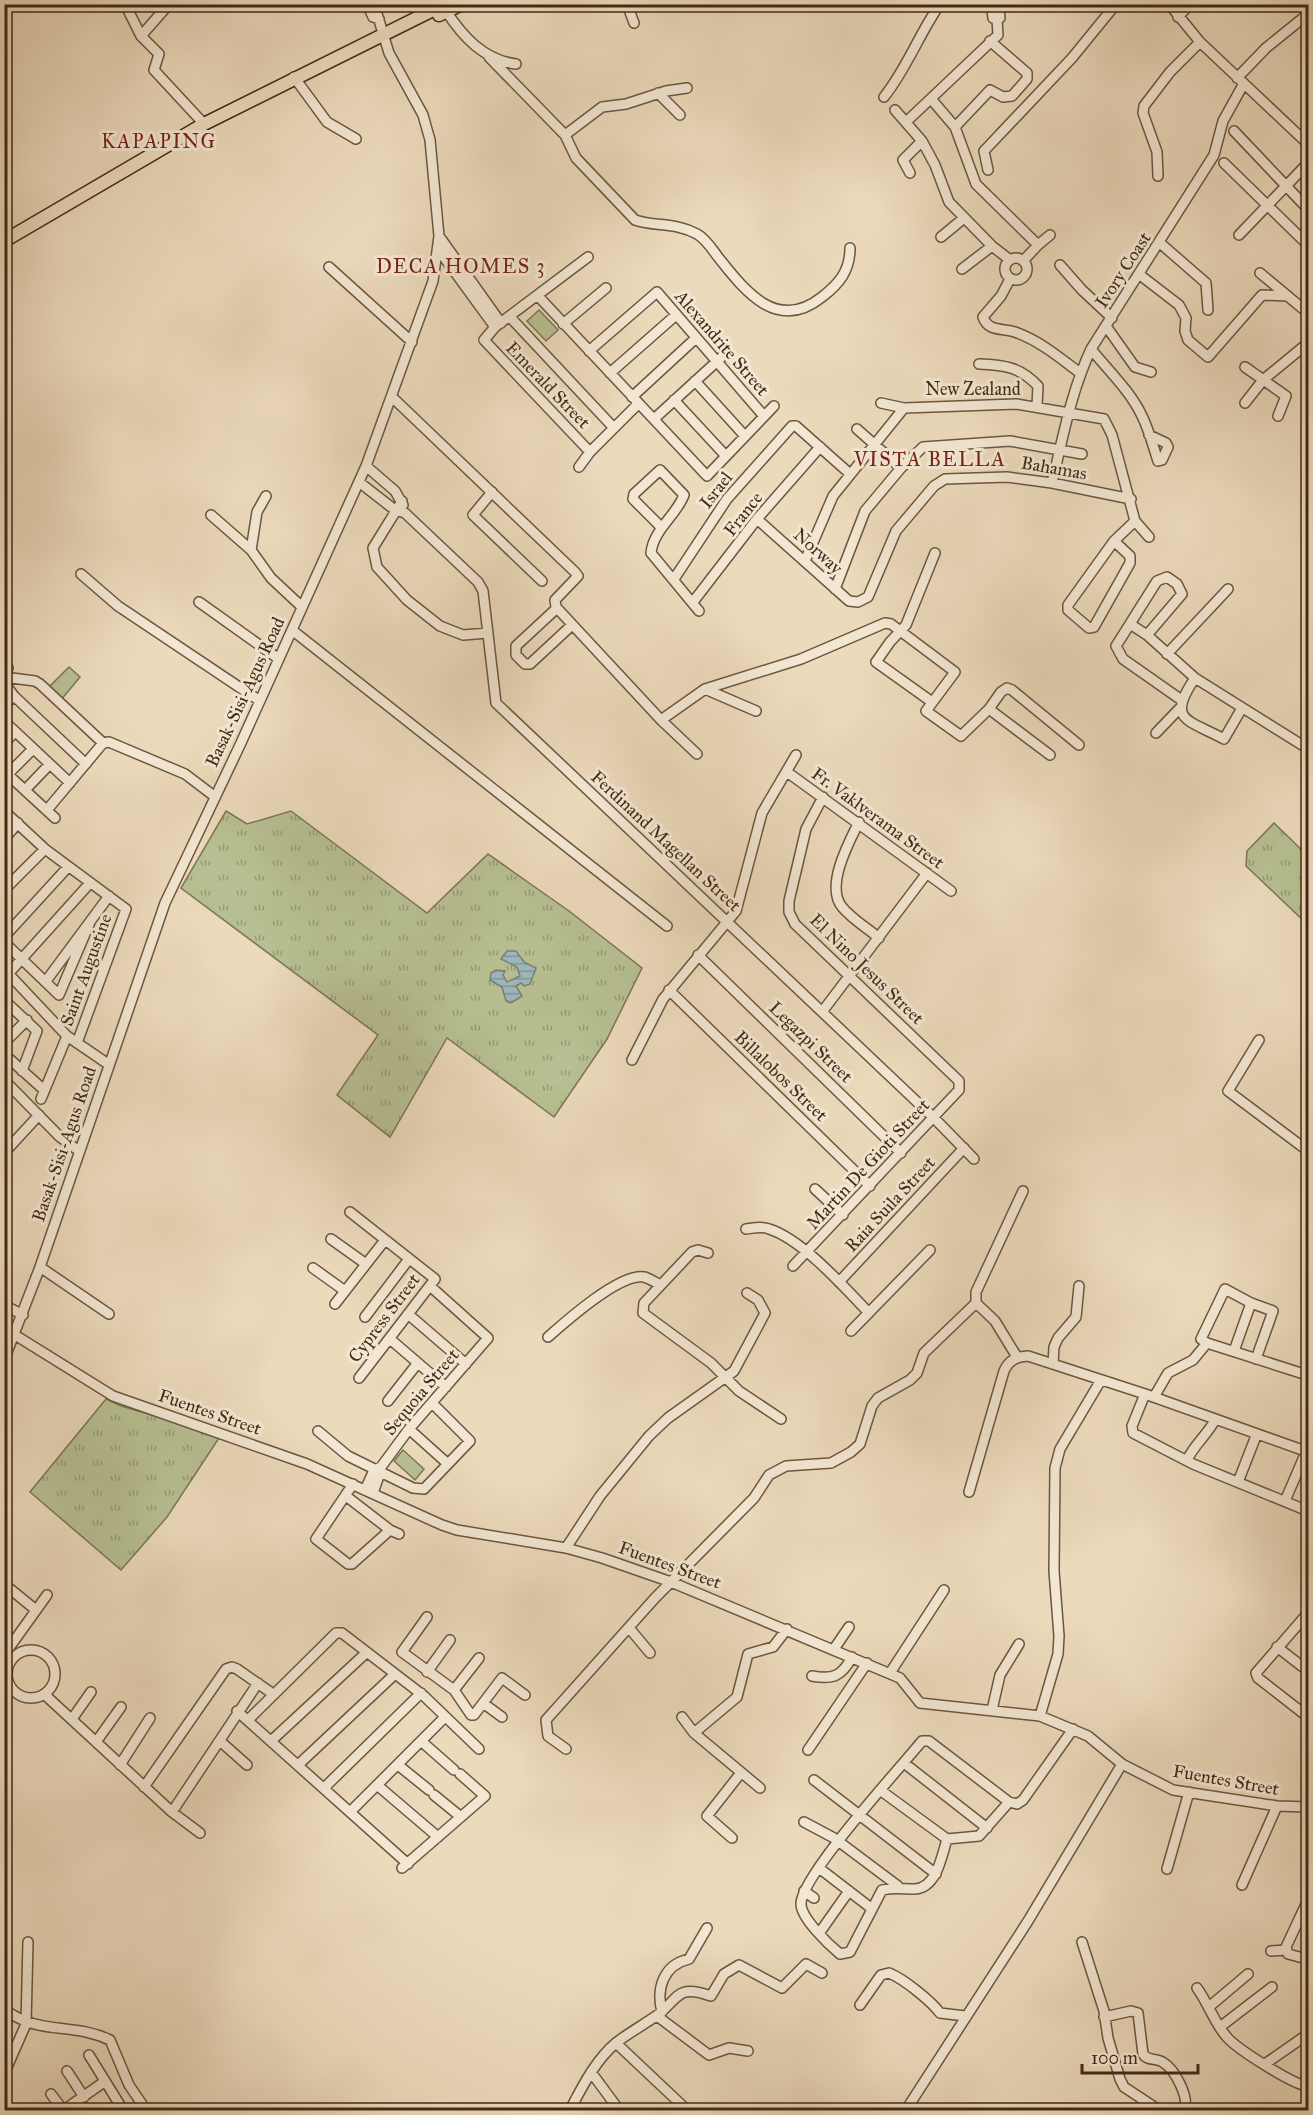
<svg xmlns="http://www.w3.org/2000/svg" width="1313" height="2115" viewBox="0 0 1313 2115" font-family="'IM FELL Great Primer',serif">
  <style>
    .grass { fill: url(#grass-tufts); stroke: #7c7553; stroke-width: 1.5 }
    .garden { fill: #b7c092; stroke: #7c7553; stroke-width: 1.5 }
    .water { fill: url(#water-rules); stroke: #797f78; stroke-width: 1.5 }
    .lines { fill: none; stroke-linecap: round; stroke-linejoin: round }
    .minor-casing { stroke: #6c563e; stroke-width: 12 }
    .major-casing { stroke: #422a14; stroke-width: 15 }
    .minor { stroke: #f3e7d3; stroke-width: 9 }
    .major { stroke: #ecdabc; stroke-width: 12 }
    .labels { text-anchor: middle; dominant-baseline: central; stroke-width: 6; stroke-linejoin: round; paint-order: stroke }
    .street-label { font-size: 18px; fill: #422a14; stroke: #f3e7d3 }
    .neighbourhood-label { font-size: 20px; letter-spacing: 1.5px; fill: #7a1f14; stroke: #f3e7d3 }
  </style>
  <defs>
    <pattern id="grass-tufts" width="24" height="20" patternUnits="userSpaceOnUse" patternTransform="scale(1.5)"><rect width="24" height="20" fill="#b7c092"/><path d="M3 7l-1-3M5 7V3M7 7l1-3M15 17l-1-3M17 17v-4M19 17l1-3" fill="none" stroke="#969c76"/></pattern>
    <pattern id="water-rules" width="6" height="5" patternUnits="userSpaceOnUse" patternTransform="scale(1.5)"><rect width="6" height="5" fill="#9db8bb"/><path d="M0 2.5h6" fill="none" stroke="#829697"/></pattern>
  </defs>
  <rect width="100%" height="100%" fill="#ecdabc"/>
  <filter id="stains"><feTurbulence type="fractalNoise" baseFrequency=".00333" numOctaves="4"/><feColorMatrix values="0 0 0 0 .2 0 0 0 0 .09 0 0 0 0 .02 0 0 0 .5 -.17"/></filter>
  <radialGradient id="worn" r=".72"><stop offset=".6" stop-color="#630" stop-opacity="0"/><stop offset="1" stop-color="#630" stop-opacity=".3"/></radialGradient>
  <path class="grass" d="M 226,811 L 247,824 L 291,811 L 427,913 L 488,854 L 569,911 L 642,968 L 607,1039 L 554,1117 L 447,1038 L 390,1137 L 337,1095 L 378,1035 L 181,888 Z
    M 1274,823 L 1308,856 L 1308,925 L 1246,866 L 1247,851 Z
    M 106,1399 L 121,1406 L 221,1435 L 167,1517 L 121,1570 L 30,1492 Z"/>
  <path class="garden" d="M 539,310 L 558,330 L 546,341 L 527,321 Z
    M 69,667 L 80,677 L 61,700 L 48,688 Z
    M 403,1450 L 424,1469 L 415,1480 L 394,1461 Z"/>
  <path class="water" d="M 507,951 L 516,951 L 524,962 L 536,968 L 530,984 L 524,986 L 521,983 L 516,986 L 522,996 L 511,1003 L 506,1001 L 502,987 L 490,980 L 491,973 L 496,970 L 505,971 L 503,975 L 507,982 L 520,976 L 517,967 L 501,959 Z"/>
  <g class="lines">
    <defs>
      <path id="minor" d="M 125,4 L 141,36 L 159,54 L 154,70 L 204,124
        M 367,4 L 373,17 L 379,19
        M 627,4 L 634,23
        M 1169,4 L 1200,42 L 1308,144
        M 999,9 L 1000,18 L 993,18 L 992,10 L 999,9 L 1004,4
        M 446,11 C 463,37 484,60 516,64
        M 1178,17 L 1190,4
        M 141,36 L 169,4
        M 489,57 L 565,135 L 576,158 L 635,220 C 656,227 675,222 697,234 C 706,239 712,249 718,257 C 745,291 777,333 822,297 C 839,284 850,271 850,248
        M 294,77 L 327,122 L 356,139
        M 1237,78 L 1266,48 L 1308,14
        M 658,93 L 680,115
        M 884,97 C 907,68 919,34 940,4
        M 932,100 L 955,127 L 976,184 L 1038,245 L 1050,235
        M 895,110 L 922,141 L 935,165 L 949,202 L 992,246
        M 906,122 L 998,35 L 997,19
        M 955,127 L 990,90 L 1003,97 L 1012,96 L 1027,79 L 1027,73 L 990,41
        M 1234,131 L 1308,209
        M 565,135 L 602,107 L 626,104 L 666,91 L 687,88
        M 1224,163 L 1308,245
        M 988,170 L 984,151 L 1072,58 L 1116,4
        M 910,173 L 903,160 L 922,141
        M 1158,176 L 1157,152 L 1143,113 L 1144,106 L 1170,72 L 1200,42
        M 1239,235 L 1308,163
        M 439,236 L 501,323
        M 941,237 L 964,218
        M 1160,243 L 1206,283 L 1208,310
        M 438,249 L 495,327
        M 588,257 L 495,327 L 484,340 L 590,452
        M1005 269a11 11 0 1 1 22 0a11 11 0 1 1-22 0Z
        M 1023,261 L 1038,245
        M 1060,265 L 1082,290 L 1112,318
        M 329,267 L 412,342
        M 962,269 L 992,246 L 1010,260
        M 1260,273 L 1308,313
        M 1140,275 L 1179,305 L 1186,318 L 1185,331 L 1188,340 L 1208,357 L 1262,295 L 1288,296
        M 1010,279 L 1001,296 L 983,317 C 988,332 1003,328 1015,332 C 1040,341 1059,357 1080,373
        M 538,296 L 707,476 L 774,406
        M 510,317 L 613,427
        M 563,324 L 606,288
        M 1106,326 L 1135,367 L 1151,372
        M 1091,349 C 1108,370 1131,392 1142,416 C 1149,430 1153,446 1158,461 L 1162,460 L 1168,447 L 1166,443 L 1149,435
        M 589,351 L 657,292 L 763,415
        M 979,364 C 1005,365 1020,367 1038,386 L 1037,406
        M 1245,367 L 1286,396 L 1278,416
        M 610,373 L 676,315
        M 695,381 L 744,435
        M 392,397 L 575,572 L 578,576 L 555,600 L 556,607 L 661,720 L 697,754
        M 632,397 L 696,338
        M 674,400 L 725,455
        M 881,403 L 904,408 L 1016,404 L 1104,419 L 1112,435 L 1135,521 L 1149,537
        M 1245,403 L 1263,380 L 1308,343
        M 654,419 L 725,354
        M 857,429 L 901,468
        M 366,466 L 395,491 L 403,505
        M 579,467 L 590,452 L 638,404
        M 359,482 L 395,510 L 405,513 L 478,582 L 483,591 L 496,703 L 934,1118 L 974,1159
        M 1052,483 C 1063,437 1071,392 1091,349 L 1214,155 L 1223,121 L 1243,85
        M 492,492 L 473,515 L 542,581
        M 266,496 L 257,512 L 251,550 L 271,578 L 302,607
        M 402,501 L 373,548 L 377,567 L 407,600 L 440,626 L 463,635 L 488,633
        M 211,515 L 251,550
        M 757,519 L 849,601 L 858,602 L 868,597 L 896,531 L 934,486 L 945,479 L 1007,477 L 1052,483 L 1131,499
        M 661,527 L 633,499 L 634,494 L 660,470 L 684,495 C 676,516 653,530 651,553 L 699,611
        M 1114,541 L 1130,556 L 1130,563 L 1094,627 L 1089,628 L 1068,610 L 1068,605 L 1114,541 L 1135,521
        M 805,561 L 833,496 L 904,408
        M 81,574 L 118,606 L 260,701
        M 674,579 L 727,499 L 792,426 L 796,426 L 849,473
        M 835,589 L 865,511 L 901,468 L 923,447 L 1010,441 L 1082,454
        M 199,602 L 279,659
        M 693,602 L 757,519 L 820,447
        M 557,608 L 516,646 L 516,655 L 525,664 L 530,664 L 572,625
        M 1130,624 L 1147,635 L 1195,678 L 1302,745 L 1308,743
        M 292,630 L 667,926
        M 1147,635 L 1182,594 L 1177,584 L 1167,577 L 1157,581 L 1116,646 L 1123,659 L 1180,699
        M 1167,654 L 1228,589
        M 4,663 L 8,668 L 4,671
        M 4,677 L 35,681 L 40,684 L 103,743 L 109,742 L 185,774 L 214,796
        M 1195,678 C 1166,721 1187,719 1224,739 L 1242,708
        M 4,683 L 14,696 L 4,705
        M 705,689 L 756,711
        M 14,696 L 86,764
        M 932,702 L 876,662 L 890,642 L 906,625 L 935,553
        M 989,709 L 1001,692 L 1007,688 L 1012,690 L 1079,745
        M 661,720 L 705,689 L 801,659 L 885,623 L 891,624 L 955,672 L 926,711 L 961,736 L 989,709 L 1050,755
        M 4,721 L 70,783
        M 1156,733 L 1179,709
        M 4,743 L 15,732
        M 4,771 L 55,818
        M 787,772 L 951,891
        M 8,774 L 32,750
        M 25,790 L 49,765
        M 47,810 L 103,743
        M 4,811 L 45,849 L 126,909 L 77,1043
        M 859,822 C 849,842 825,886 842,907 C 852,919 867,928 879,938
        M 4,839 L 18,823
        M 4,890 L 45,849
        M 4,937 L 68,867
        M 4,942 L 59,995 L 91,920
        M 698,955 L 901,1153
        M 4,969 L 67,1036 L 108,1064
        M 9,973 L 90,883
        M 46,981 L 109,896
        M 669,990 L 870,1186
        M 4,1000 L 37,1031 L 22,1071
        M 822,1012 L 927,873
        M 1259,1040 L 1228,1091 L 1308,1151
        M 4,1043 L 27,1020
        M 4,1054 L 44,1090
        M 632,1060 L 663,999 L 736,911 L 762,813 L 796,755
        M 4,1080 L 60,1137 L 79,1151
        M 41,1099 L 67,1036
        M 4,1153 L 39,1115
        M 815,1189 L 843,1215
        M 350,1212 L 435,1279 L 359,1378
        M 746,1229 C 754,1228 762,1226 769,1229 C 802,1239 845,1288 869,1313
        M 331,1239 L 366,1264
        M 708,1253 L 698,1250 L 692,1252 L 644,1303 L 643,1313 L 711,1363 L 739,1391 L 781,1419
        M 793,1266 L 959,1090 L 959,1081 L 795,924 L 789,912 L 789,901 L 806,829 L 823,797
        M 40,1267 L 109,1314
        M 313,1268 L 345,1291
        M 839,1282 L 964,1148
        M 335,1304 L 385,1240
        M 4,1305 L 23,1315
        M 408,1314 L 466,1364
        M 365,1317 L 409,1259
        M 851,1331 L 930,1250
        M 15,1335 L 113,1396 L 307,1464 L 442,1525 L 457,1530 L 566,1548 L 602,1558 L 671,1582 L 900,1678 L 920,1703 L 1040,1716 L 1088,1736 L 1122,1764 L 1173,1790 L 1277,1806 L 1308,1807
        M 548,1337 C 566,1321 620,1273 644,1277 C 649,1278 656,1283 661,1285
        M 390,1339 L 446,1387
        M 1207,1343 L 1201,1339 L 1225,1289 L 1251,1303
        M 1234,1351 L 1251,1303 L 1273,1311 L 1256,1359
        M 1017,1357 L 995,1321 L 976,1303 L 976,1292 L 1023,1191
        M 4,1360 L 40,1267 L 165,903 L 240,745 L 366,466 L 433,281 L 439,236 L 430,140 L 423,115 L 389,53 L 374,4
        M 1053,1364 L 1054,1347 L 1058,1338 L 1076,1317 L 1079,1286
        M 1145,1394 L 1132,1426 L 1133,1433 L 1193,1464 L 1308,1511
        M 1154,1397 L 1168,1373 L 1193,1360 L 1207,1343 L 1307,1375
        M 388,1401 L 417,1364
        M 409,1429 L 448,1464
        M 318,1431 L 348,1456 L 413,1488 L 424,1489 L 470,1441 L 432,1403
        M 1187,1460 C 1194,1445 1207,1435 1215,1420
        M 1238,1482 L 1256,1436
        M 353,1484 L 316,1539 L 348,1564 L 352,1564 L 390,1530
        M 365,1490 L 374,1470 L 381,1467 L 409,1429 L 488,1338 L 430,1286
        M 969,1492 L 1004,1371 C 1009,1360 1016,1357 1028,1356 L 1145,1394 L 1308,1452
        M 373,1493 L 381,1470
        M 346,1496 L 390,1530 L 399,1534
        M 1285,1501 L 1306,1452
        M 566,1548 L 600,1496 L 649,1436 L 668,1418 L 734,1371 L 765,1313 L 758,1300 L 747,1293
        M 4,1584 L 36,1610
        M 1308,1613 L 1256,1673 L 1258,1678 L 1308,1717
        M 427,1617 L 402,1652 L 454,1690 L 471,1715 L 474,1715 L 502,1678 L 525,1695
        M 630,1629 L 650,1653
        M 1277,1647 L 1308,1671
        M 834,1649 L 849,1627
        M7 1674a24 24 0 1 1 48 0a24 24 0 1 1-48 0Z
        M 4,1655 L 47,1595
        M 427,1672 L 450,1640
        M 890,1673 L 944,1590
        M 812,1676 C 833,1680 842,1676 852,1657
        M 454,1690 L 479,1658
        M 44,1694 L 172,1812 L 200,1833
        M 483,1703 L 502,1717
        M 992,1710 L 1000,1675 L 1019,1644
        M 237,1711 L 408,1864
        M 1040,1716 L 1058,1654 L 1059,1636 L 1054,1571 L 1055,1468 L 1060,1449 L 1101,1380
        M 682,1717 L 694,1733 L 760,1788
        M 72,1719 L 91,1692
        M 248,1720 L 336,1633 L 342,1633 L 424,1696 L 479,1749
        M 694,1733 L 737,1697 L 748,1654 L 773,1647 L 787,1629
        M 220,1741 L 247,1765
        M 271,1741 L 366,1653
        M 421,1741 L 454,1770
        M 96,1742 L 121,1707
        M 566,1749 L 548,1736 L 546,1720 L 655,1598 L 754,1498 L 769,1475 L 786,1466 L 831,1463 L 851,1452 L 860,1444 L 872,1406 L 878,1398 L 910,1380 L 917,1373 L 924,1353 L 976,1303
        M 808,1750 L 867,1663
        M 904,1763 L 987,1828
        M 120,1765 L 150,1718
        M 298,1765 L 394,1675
        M 398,1765 L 429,1790
        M 814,1780 L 936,1874
        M 377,1785 L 438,1837
        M 144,1787 L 226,1669 L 232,1667 L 237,1669 L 273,1694
        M 324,1788 L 421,1693
        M 880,1790 L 947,1839
        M 434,1795 L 461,1817
        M 1009,1802 L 979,1836 L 947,1839 C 942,1855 937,1888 915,1889 C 903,1889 895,1887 882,1890 L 850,1952 L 840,1954 C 829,1945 801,1918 801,1904 C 800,1877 901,1767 922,1741 L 929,1741 L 1009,1802 L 1017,1804 L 1023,1800 L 1073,1729
        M 172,1812 L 258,1683
        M 350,1812 L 445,1717
        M 804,1822 L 834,1838 L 898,1886
        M 732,1838 L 707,1816 L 740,1774
        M 402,1868 L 485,1796 L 460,1774
        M 819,1868 L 871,1908
        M 1167,1869 L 1189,1792
        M 1242,1885 L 1277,1806
        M 804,1891 L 814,1898
        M 820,1932 L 849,1891
        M 1082,1942 L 1104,2011 L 1108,2038 L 1120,2079 L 1124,2087 L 1159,2110
        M 1271,1951 L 1286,1950
        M 1307,1959 L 1288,1954 L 1286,1947 L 1308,1900
        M 1197,1988 C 1208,2003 1214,2022 1226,2036 C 1235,2048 1295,2086 1308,2086
        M 860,2005 L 881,1975 L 889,1973 C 904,1979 931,2001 940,2013 L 965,2016
        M 1210,2006 L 1248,1974
        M 4,2009 C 39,2036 73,2022 110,2040 L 129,2085 L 146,2110
        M 662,2012 C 656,1989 663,1965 689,1959 L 707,1928
        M 657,2016 L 709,2055 L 729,2048 L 748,2051
        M 1104,2017 L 1131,2011 L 1138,2013 L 1143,2054 C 1148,2062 1157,2057 1164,2063 C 1175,2070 1190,2098 1184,2110
        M 1220,2027 L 1272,1987
        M 616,2043 L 687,2110
        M 89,2055 L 123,2110
        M 1265,2064 L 1308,2034
        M 67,2071 L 84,2097
        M 591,2072 L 619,2110
        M 4,2074 L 26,2024 L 28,1942
        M 51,2094 L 63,2110
        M 64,2110 L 104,2082
        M 570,2110 C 582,2087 596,2059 617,2042 C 629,2033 643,2025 656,2016 C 679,2000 675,1983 711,1996 L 724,1974 L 739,1965 L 782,1988 L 806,1964 L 822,1973
        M 906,2110 L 1028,1921 L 1122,1764"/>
      <path id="major" d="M 439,15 L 462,4
        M 4,241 L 204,124 L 445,4"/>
    </defs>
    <use href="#minor" class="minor-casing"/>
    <use href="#major" class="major-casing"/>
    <use href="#minor" class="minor"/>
    <use href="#major" class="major"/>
  </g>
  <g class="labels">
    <g class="street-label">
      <text transform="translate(1123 270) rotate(-57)">Ivory Coast</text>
      <text transform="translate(722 343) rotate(49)">Alexandrite Street</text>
      <text transform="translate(548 385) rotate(46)">Emerald Street</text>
      <text x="973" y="389">New Zealand</text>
      <text transform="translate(1054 468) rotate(10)">Bahamas</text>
      <text transform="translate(716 490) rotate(-52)">Israel</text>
      <text transform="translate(743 514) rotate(-52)">France</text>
      <text transform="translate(818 551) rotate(42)">Norway</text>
      <text transform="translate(245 692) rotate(-65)">Basak-Sisi-Agus Road</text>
      <text transform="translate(878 818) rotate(36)">Fr. Vaklverama Street</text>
      <text transform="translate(666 841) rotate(43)">Ferdinand Magellan Street</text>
      <text transform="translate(867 969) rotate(44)">El Nino Jesus Street</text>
      <text transform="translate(86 970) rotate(-70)">Saint Augustine</text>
      <text transform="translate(811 1042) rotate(44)">Legazpi Street</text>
      <text transform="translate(781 1076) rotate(44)">Billalobos Street</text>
      <text transform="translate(64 1144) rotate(-71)">Basak-Sisi-Agus Road</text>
      <text transform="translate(868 1164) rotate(-47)">Martin De Gioti Street</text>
      <text transform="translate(890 1204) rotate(-47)">Raia Suila Street</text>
      <text transform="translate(384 1318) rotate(-53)">Cypress Street</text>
      <text transform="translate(421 1392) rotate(-50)">Sequoia Street</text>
      <text transform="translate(210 1412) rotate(19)">Fuentes Street</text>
      <text transform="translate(670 1565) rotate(20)">Fuentes Street</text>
      <text transform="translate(1226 1780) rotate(10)">Fuentes Street</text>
    </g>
    <g class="neighbourhood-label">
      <text x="159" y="141">KAPAPING</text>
      <text x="461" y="266">DECA HOMES 3</text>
      <text x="930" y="459">VISTA BELLA</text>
    </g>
  </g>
  <rect width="1313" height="2115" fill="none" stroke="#ecdabc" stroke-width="24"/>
  <rect x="6" y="6" width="1301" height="2103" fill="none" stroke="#422a14" stroke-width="3"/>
  <rect x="12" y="12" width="1289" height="2091" fill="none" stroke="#422a14" stroke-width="1.5"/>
  <path d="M1082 2064v9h116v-9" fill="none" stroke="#422a14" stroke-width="3"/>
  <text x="1091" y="2064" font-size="18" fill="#422a14" stroke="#f3e7d3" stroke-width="4.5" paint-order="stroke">100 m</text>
  <rect width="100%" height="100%" filter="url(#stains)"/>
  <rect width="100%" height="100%" fill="url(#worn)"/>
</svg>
